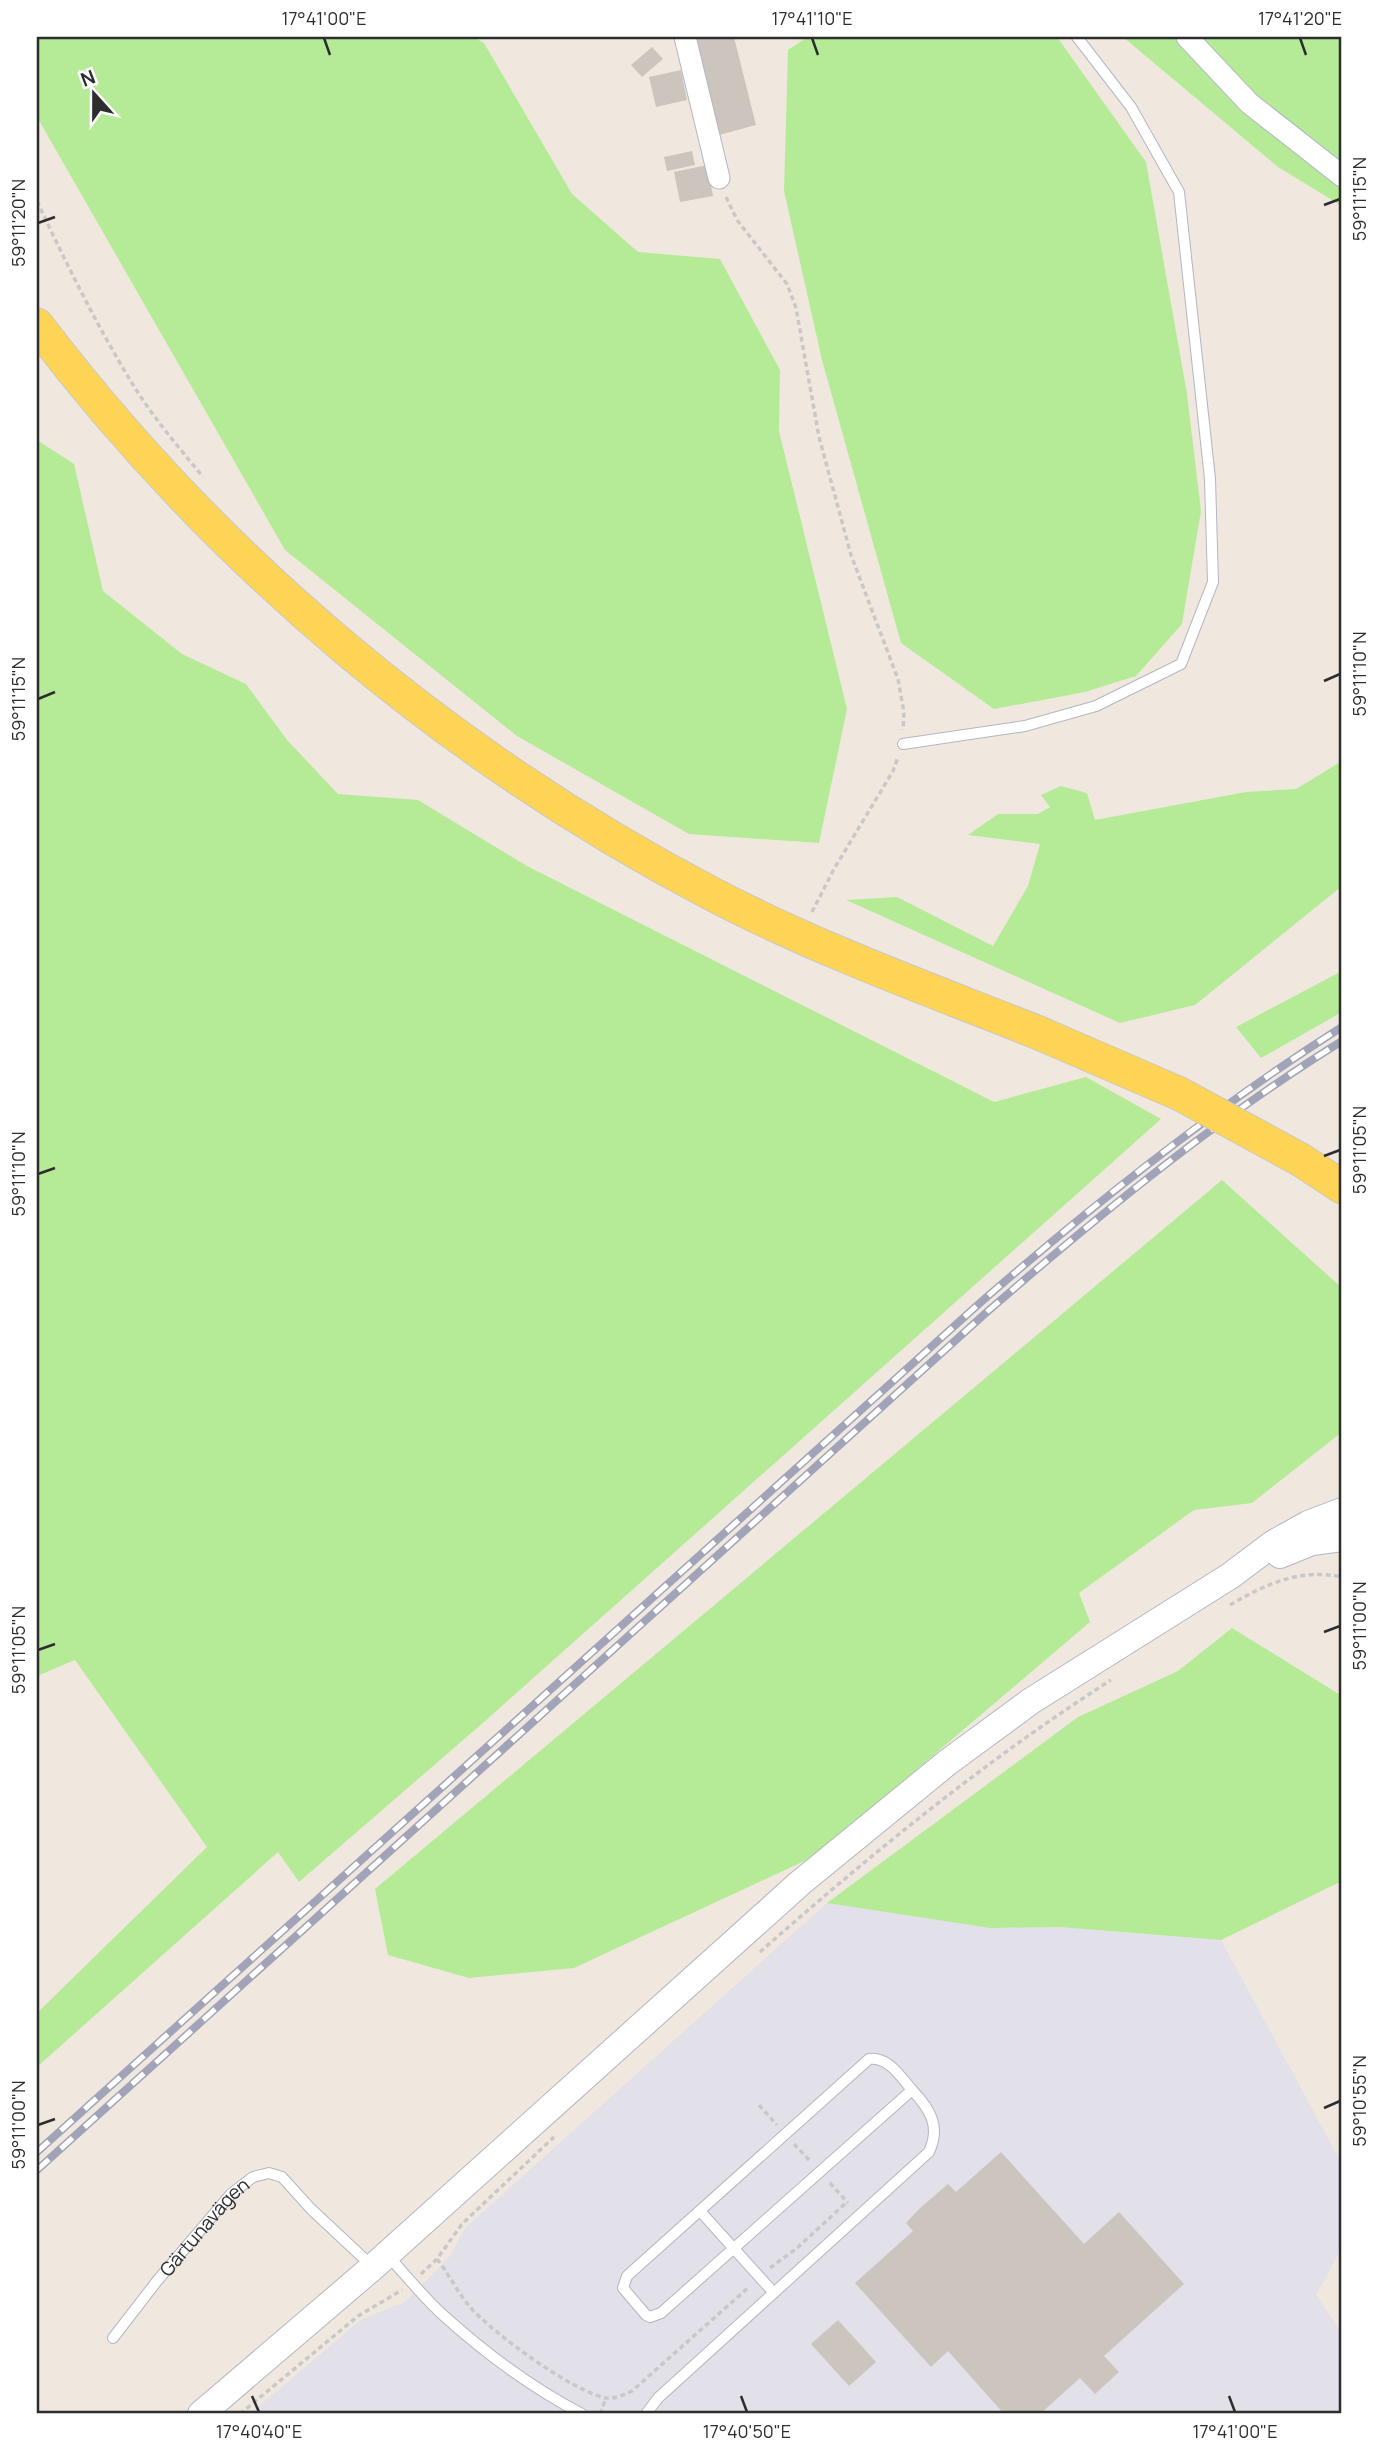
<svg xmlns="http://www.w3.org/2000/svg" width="1379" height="2451" viewBox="0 0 1379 2451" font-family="Manrope,sans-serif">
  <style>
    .industrial { fill: #e2e0e8 }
    .green { fill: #b5ea97 }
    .building { fill: #cbc5be }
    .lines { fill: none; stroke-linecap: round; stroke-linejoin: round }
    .service-casing { stroke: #b3b6c2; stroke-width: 12 }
    .minor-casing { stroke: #b3b6c2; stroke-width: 23 }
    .tertiary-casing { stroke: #b3b6c2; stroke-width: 28 }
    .primary-casing { stroke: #c8c8c8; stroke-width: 35 }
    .path { stroke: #c8c8c8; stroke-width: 3.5; stroke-dasharray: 5 3.5; stroke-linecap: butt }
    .service { stroke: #fff; stroke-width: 10 }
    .minor { stroke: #fff; stroke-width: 21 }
    .tertiary { stroke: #fff; stroke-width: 26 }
    .primary { stroke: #fdd456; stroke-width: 33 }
    .rail-casing { stroke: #a1a4b9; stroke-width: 8 }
    .rail { stroke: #fff; stroke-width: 5; stroke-dasharray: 16; stroke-linecap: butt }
    .primary-bridge-casing { stroke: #c8c8c8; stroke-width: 35; stroke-linecap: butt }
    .primary-bridge { stroke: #fdd456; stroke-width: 33 }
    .ticks { fill: none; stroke: #2d2d2d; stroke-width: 2.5 }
    .labels { text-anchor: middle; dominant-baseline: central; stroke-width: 6; stroke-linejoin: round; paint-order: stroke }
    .street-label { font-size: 19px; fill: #2d2d2d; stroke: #fff }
    .neatline { fill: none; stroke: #2d2d2d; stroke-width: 2.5 }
    .ticks-label { font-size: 18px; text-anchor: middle; fill: #2d2d2d }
  </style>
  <rect width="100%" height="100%" fill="#f0e8df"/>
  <path class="industrial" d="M 827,1903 L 990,1928 L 1060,1927 L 1221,1940 L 1342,2164 L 1342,2247 L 1316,2295 L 1342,2333 L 1342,2414 L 250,2414 L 362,2319 L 405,2302 L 450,2256 L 466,2227 Z"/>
  <path class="green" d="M 37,37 L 473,37 L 484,43 L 572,194 L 638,252 L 720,259 L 780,370 L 779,431 L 847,709 L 819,843 L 689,834 L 517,736 L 285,550 L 37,117 Z
    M 808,37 L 1057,37 L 1146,162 L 1187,394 L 1201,511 L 1182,624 L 1136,676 L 1085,692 L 994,709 L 901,643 L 822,360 L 784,191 L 788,50 Z
    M 1123,37 L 1342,37 L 1342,206 L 1278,167 Z
    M 37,440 L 74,464 L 103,591 L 182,654 L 246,684 L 287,740 L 338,794 L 418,800 L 527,866 L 994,1102 L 1086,1077 L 1161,1119 L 484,1722 L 299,1882 L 278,1852 L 37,2067 L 37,2013 L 207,1847 L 75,1660 L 37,1676 Z
    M 1342,761 L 1342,886 L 1195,1005 L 1120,1023 L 846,900 L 897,897 L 993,946 L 1028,886 L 1040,844 L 968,835 L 998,814 L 1038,814 L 1050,807 L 1041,795 L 1061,786 L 1087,793 L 1095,820 L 1246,792 L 1296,789 Z
    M 1342,971 L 1342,1012 L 1261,1058 L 1236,1027 Z
    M 1222,1180 L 1342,1288 L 1342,1432 L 1252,1503 L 1194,1510 L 1079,1593 L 1090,1622 L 815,1856 L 574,1968 L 469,1978 L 388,1955 L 375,1889 Z
    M 1232,1628 L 1342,1696 L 1342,1881 L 1221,1940 L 1060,1927 L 990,1928 L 827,1903 L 1078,1717 L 1178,1671 Z"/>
  <path class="building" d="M 695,37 L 734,37 L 756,125 L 719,135 Z
    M 652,47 L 663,59 L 642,77 L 631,65 Z
    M 681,70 L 687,100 L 656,107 L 649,77 Z
    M 692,151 L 695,165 L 667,171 L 664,157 Z
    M 707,165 L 713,196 L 680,202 L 674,172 Z
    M 1001,2152 L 1084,2244 L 1119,2212 L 1184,2284 L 1104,2356 L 1119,2372 L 1095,2394 L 1080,2378 L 1040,2414 L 1004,2414 L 948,2351 L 931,2367 L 855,2283 L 913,2231 L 906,2223 L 919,2209 L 948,2184 L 956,2192 Z
    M 838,2320 L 876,2362 L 849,2386 L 811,2344 Z"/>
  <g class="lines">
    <defs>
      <g id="service">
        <path d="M 903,744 L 1025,726 L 1096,706 L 1181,664 L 1213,582 L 1210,479 L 1179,192 L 1131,107 L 1077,37"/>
        <path d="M 869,2059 C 889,2057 900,2076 912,2090 L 661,2313 L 650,2317 L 646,2315 L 623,2288 L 627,2276 Z"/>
        <path d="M 700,2211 L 773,2292"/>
        <path d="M 388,2256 C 406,2275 423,2297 443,2315 C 485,2353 532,2388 582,2414"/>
        <path id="s1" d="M 113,2338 L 157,2281 L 231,2194 L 253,2177 L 269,2173 L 282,2177 L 311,2209 L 373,2267"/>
        <path d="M 646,2414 L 658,2398 L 929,2152 C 941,2126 930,2109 912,2090"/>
      </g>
      <path id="minor" d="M 685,37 L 719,178
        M 1187,37 L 1249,103 L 1342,176"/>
      <path id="tertiary" d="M 1280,1555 L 1312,1542 L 1342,1538
        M 201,2414 L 373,2267 L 800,1883 L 948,1762 L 1031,1701 L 1230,1576 L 1274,1543 L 1308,1524 L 1342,1511"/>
      <path id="primary" d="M 37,325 C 218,563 451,758 716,896 C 820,950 931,990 1039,1033
        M 1301,1160 L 1342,1187"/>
    </defs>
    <use href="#service" class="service-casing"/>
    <use href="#minor" class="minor-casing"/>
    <use href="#tertiary" class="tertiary-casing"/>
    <use href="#primary" class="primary-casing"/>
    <path class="path" d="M 726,197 L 737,220 L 787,284 L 796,308 L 819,437 L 851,555 L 898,679 L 904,713 L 903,730
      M 37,201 C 65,261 95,322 129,378 C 150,414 177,445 203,477
      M 812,912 L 834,869 L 893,771 L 898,757
      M 1230,1605 C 1266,1584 1300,1568 1342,1577
      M 760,1952 C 871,1854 986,1760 1111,1680
      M 759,2105 L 777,2125
      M 794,2144 L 810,2161
      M 830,2183 L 848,2203
      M 437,2259 C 449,2274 457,2292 471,2308 C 494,2334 572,2391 606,2398 C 615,2399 623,2395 632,2391 L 749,2287
      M 770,2268 L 797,2248 L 847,2202
      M 421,2274 L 437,2259 L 462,2224 L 554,2137
      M 240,2414 L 358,2316 L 402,2290
      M 600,2414 L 606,2398"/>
    <use href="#service" class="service"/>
    <use href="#minor" class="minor"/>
    <use href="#tertiary" class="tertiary"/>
    <use href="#primary" class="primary"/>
    <defs>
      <path id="rail" d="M 37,2152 L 981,1302 C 1095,1203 1214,1108 1342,1027
        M 37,2170 L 988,1311 C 1100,1214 1216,1119 1342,1041"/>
    </defs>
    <use href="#rail" class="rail-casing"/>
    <use href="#rail" class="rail"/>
    <defs>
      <path id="primary-bridge" d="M 1039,1033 L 1180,1094 L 1301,1160"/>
    </defs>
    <use href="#primary-bridge" class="primary-bridge-casing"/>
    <use href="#primary-bridge" class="primary-bridge"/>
  </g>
  <path class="ticks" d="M 324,38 L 330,55M 812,38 L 818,55M 1300,38 L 1306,55M 1324,205 L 1340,199M 38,223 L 55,217M 1324,681 L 1340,674M 38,699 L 55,692M 1324,1156 L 1340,1150M 38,1174 L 55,1168M 1324,1632 L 1340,1626M 38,1650 L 55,1644M 1324,2108 L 1340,2101M 38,2125 L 55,2119M 252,2396 L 259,2412M 741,2396 L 747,2412M 1229,2396 L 1235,2412"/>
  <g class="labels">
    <g class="street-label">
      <text stroke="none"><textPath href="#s1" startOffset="144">Gärtunavägen</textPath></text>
    </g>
  </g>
  <rect width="1379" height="2451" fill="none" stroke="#ffffff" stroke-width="77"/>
  <g transform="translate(94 94) rotate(339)" stroke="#ffffff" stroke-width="5" paint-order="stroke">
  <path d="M0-5L12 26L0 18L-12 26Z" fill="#2d2d2d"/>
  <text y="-10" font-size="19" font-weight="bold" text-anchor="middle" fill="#2d2d2d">N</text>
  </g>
  <rect x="38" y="38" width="1302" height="2374" class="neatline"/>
  <g class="ticks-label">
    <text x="324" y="25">17°41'00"E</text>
    <text x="812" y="25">17°41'10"E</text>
    <text x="1300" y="25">17°41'20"E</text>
    <text transform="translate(1360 199) rotate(-90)" y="6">59°11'15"N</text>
    <text transform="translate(19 223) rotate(-90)" y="6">59°11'20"N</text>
    <text transform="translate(1360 674) rotate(-90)" y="6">59°11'10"N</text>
    <text transform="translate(19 699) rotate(-90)" y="6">59°11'15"N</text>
    <text transform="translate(1360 1150) rotate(-90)" y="6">59°11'05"N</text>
    <text transform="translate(19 1174) rotate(-90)" y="6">59°11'10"N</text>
    <text transform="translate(1360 1626) rotate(-90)" y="6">59°11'00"N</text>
    <text transform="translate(19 1650) rotate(-90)" y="6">59°11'05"N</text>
    <text transform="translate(1360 2101) rotate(-90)" y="6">59°10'55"N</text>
    <text transform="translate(19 2125) rotate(-90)" y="6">59°11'00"N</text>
    <text x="259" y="2438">17°40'40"E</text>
    <text x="747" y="2438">17°40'50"E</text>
    <text x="1235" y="2438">17°41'00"E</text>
  </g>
</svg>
